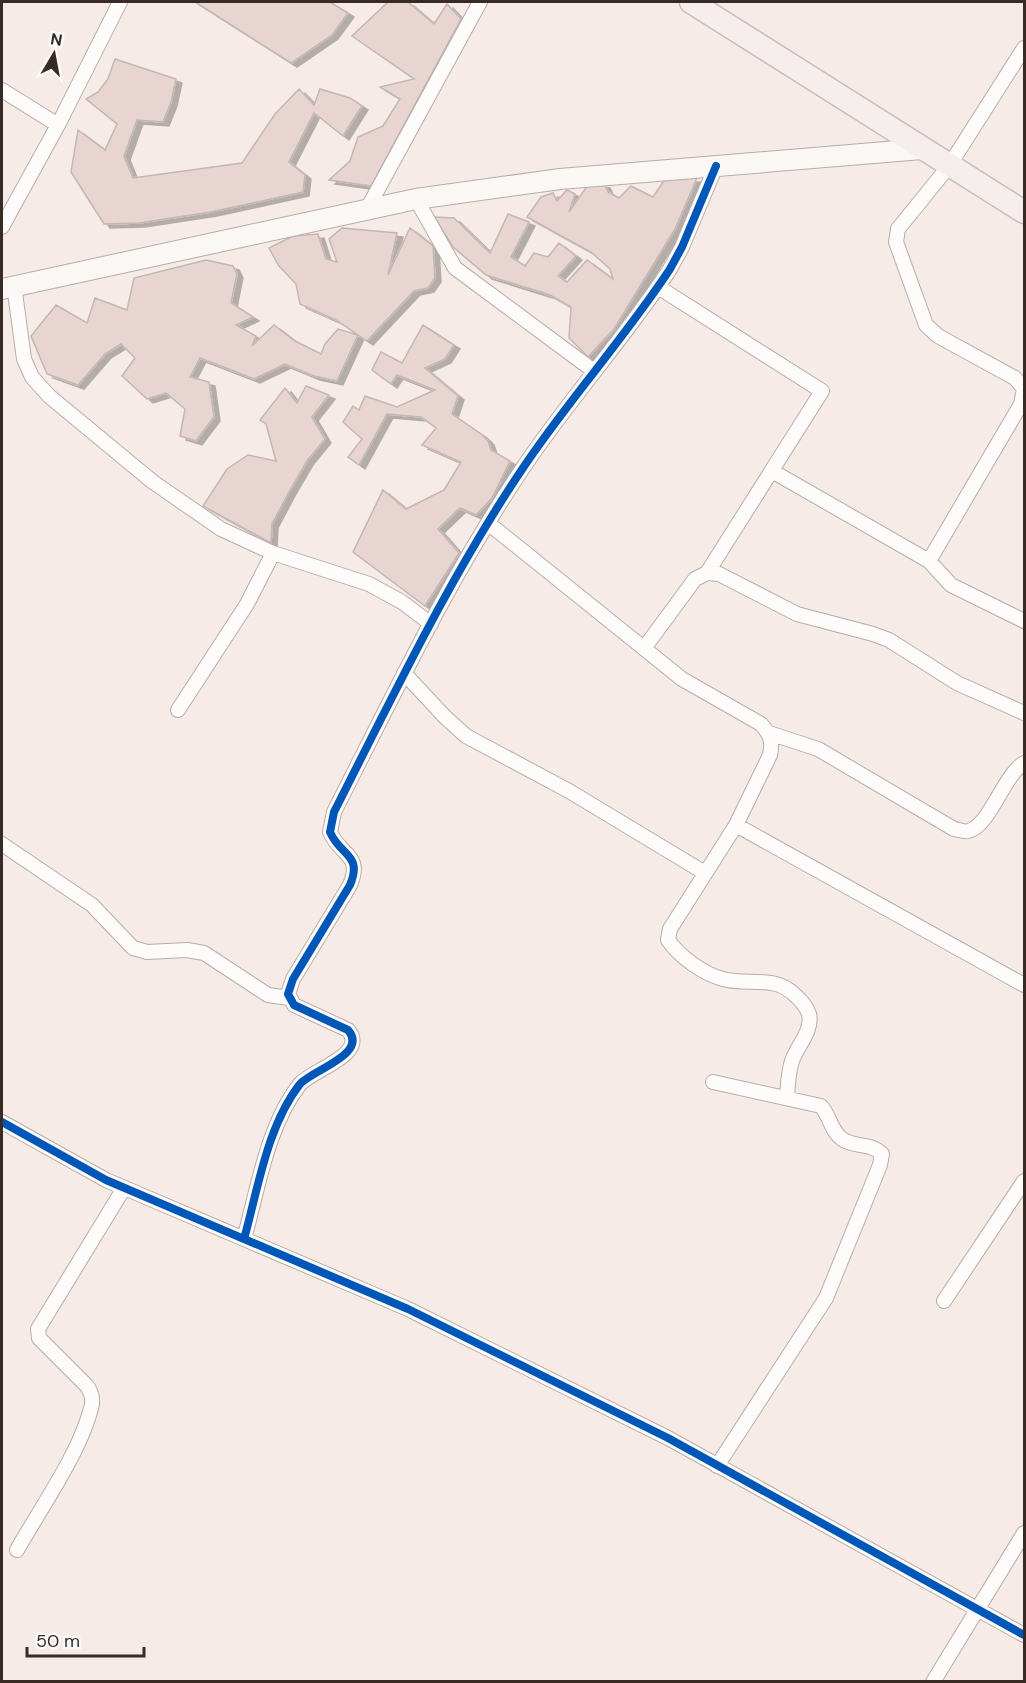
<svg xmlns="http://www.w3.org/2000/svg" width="1026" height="1683" viewBox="0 0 1026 1683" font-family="'DM Sans',sans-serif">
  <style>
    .building { fill: #e8d4d1; stroke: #c2b7b4; stroke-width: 1.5; filter: url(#shadow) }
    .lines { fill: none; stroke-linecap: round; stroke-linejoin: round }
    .minor-casing { stroke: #b7ada8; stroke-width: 16 }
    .secondary-casing { stroke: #b7ada8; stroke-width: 22 }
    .trunk-casing { stroke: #c9bcb7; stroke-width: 25 }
    .minor { stroke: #fefcfb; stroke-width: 14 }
    .secondary { stroke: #fbf7f5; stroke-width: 20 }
    .trunk { stroke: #f6eeec; stroke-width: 22 }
    .cycleway-casing { stroke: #fafafa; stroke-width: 11 }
    .cycleway { stroke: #0057b8; stroke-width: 8 }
  </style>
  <defs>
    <filter id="shadow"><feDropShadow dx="6" dy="4" stdDeviation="0" flood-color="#0004"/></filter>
  </defs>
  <rect width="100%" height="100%" fill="#f6ebe6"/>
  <path class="building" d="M 195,2 L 330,2 L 348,13 L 332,35 L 291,63 Z
    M 388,2 L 408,2 L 434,24 L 447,4 L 461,19 L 371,186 L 329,180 L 350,161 L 358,137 L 383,126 L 400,99 L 380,87 L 414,79 L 352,36 Z
    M 115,59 L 176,79 L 171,102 L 163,122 L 137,120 L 124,156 L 133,178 L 242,163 L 275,114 L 299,89 L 314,105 L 320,89 L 350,98 L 362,106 L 343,136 L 314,113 L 289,162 L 305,175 L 303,192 L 211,212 L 139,223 L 104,224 L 71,172 L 78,130 L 105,150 L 117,124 L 86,99 L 98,92 L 108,79 Z
    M 697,178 L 675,229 L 614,329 L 588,357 L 569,338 L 571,307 L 550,295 L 486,275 L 453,247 L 434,217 L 454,218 L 490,253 L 508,214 L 529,222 L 511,257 L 525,266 L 534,253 L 548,257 L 559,243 L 576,256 L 558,276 L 567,282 L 587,260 L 613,279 L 610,269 L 591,252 L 527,217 L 541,197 L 553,193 L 557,201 L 567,190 L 575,194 L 569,212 L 590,182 L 604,184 L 608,192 L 619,198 L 631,186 L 653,197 L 665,179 Z
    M 342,228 L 397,233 L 388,275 L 410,228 L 433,246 L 435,278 L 428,288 L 414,291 L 367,341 L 336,320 L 300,304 L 296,284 L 279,266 L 269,248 L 293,236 L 318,234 L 326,259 L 337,262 L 329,239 Z
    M 206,260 L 233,266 L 237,274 L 231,303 L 253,317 L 236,325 L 256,336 L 252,346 L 274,325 L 295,341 L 321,354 L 325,344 L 338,329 L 358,335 L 337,381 L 314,376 L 285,364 L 254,379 L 200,358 L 190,377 L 209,382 L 214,417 L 196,441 L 180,436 L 185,409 L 166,393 L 147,399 L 122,376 L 135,358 L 121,344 L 105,354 L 78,385 L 47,374 L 31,336 L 56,305 L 87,323 L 95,298 L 127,310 L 134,278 Z
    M 423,325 L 454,345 L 445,359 L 425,368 L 458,396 L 452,414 L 481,434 L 488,441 L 491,450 L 510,461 L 492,498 L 476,515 L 460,508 L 438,529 L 459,553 L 425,606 L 353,552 L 383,490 L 406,509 L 444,490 L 461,462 L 422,445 L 436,428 L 421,417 L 387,414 L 359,465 L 348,457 L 362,439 L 343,422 L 353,406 L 359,410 L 365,396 L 397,407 L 435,390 L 397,375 L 391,384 L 372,370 L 381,352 L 402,363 Z
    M 306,386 L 329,395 L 312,417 L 325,439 L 307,461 L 290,490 L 272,524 L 271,543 L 203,506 L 227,469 L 248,455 L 276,461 L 266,424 L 260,420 L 285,388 L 297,403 Z"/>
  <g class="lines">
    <defs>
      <path id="minor" d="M 2,90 L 58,125
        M 416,199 L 455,268 L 594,371
        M 366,211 L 480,2
        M 2,227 L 58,125 L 120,2
        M 14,285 L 24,359 L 32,377 L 49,396 L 153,482 L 221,529 L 273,553 L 369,584 L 402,602 L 431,624
        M 658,287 L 822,391 L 707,573
        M 772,471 L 929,561 L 951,585 L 1024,621
        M 488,523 L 682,679 L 761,724 C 770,734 773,741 770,755 L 736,825 L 670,929 L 668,940 C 679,956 703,974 723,979 C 748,986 775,974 796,996 C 801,1000 807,1008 809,1014 C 813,1031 797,1046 792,1061 C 788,1073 788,1085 787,1097
        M 929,561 L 1021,404 L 1024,389 L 1015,378 L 938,336 L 926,325 L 896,242 L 898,229 L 949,166 L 1024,48
        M 645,647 L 695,579 L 707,573 L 719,574 L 797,614 L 873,634 L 889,640 L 957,683 L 1024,713
        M 404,673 L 445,717 L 466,736 L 569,791 L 705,873
        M 178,710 L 247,604 L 273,553
        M 769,733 L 818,749 L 954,829 C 958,830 965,832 968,831 C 990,826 1003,776 1024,763
        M 736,825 L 1024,985
        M 2,844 L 92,905 L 133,948 L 147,952 L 187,950 L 204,953 L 268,995 L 289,998
        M 713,1082 L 821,1106 C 830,1116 831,1131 842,1139 C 855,1148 870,1142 882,1154 L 880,1165 L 826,1298 L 717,1466
        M 2,1122 L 106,1180 L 408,1309 L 668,1438 L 1024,1635
        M 244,1239 C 258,1189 267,1126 300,1084 C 312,1070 369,1054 348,1030 L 294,1005 L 288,994 L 293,979 L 350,885 C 363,854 340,856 330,832 L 334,812 C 394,694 452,572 527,462 C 572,396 626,336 670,269 L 682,247 L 716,166
        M 944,1301 L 1024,1181
        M 17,1550 C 40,1509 82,1450 92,1404 C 93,1397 91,1392 87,1386 L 39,1338 L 38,1329 L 124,1188
        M 933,1682 L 1024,1533"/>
      <path id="secondary" d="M 2,289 L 416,199 L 560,179 L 922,149"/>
      <path id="trunk" d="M 691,2 L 1024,212"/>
    </defs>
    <use href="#minor" class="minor-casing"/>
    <use href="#secondary" class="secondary-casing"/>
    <use href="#trunk" class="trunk-casing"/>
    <use href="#minor" class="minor"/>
    <use href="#secondary" class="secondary"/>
    <use href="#trunk" class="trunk"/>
    <defs>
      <path id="cycleway" d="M 2,1122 L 106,1180 L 408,1309 L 668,1438 L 1024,1635
        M 244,1239 C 258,1189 267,1126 300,1084 C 312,1070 369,1054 348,1030 L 294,1005 L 288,994 L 293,979 L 350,885 C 363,854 340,856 330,832 L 334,812 C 394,694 452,572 527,462 C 572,396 626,336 670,269 L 682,247 L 716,166"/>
    </defs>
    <use href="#cycleway" class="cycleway-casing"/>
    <use href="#cycleway" class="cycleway"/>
  </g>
  <rect width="1026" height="1683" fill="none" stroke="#382b26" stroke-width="6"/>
  <g transform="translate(54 54) rotate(10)" stroke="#fafafa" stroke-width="4.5" paint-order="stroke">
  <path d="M0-4.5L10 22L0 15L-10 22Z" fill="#382b26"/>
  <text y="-9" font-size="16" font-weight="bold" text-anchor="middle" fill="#382b26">N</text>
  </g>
  <path d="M27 1647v9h117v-9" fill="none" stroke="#382b26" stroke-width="3"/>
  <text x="36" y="1647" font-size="18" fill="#382b26" stroke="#fafafa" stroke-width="4.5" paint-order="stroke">50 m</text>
</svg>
